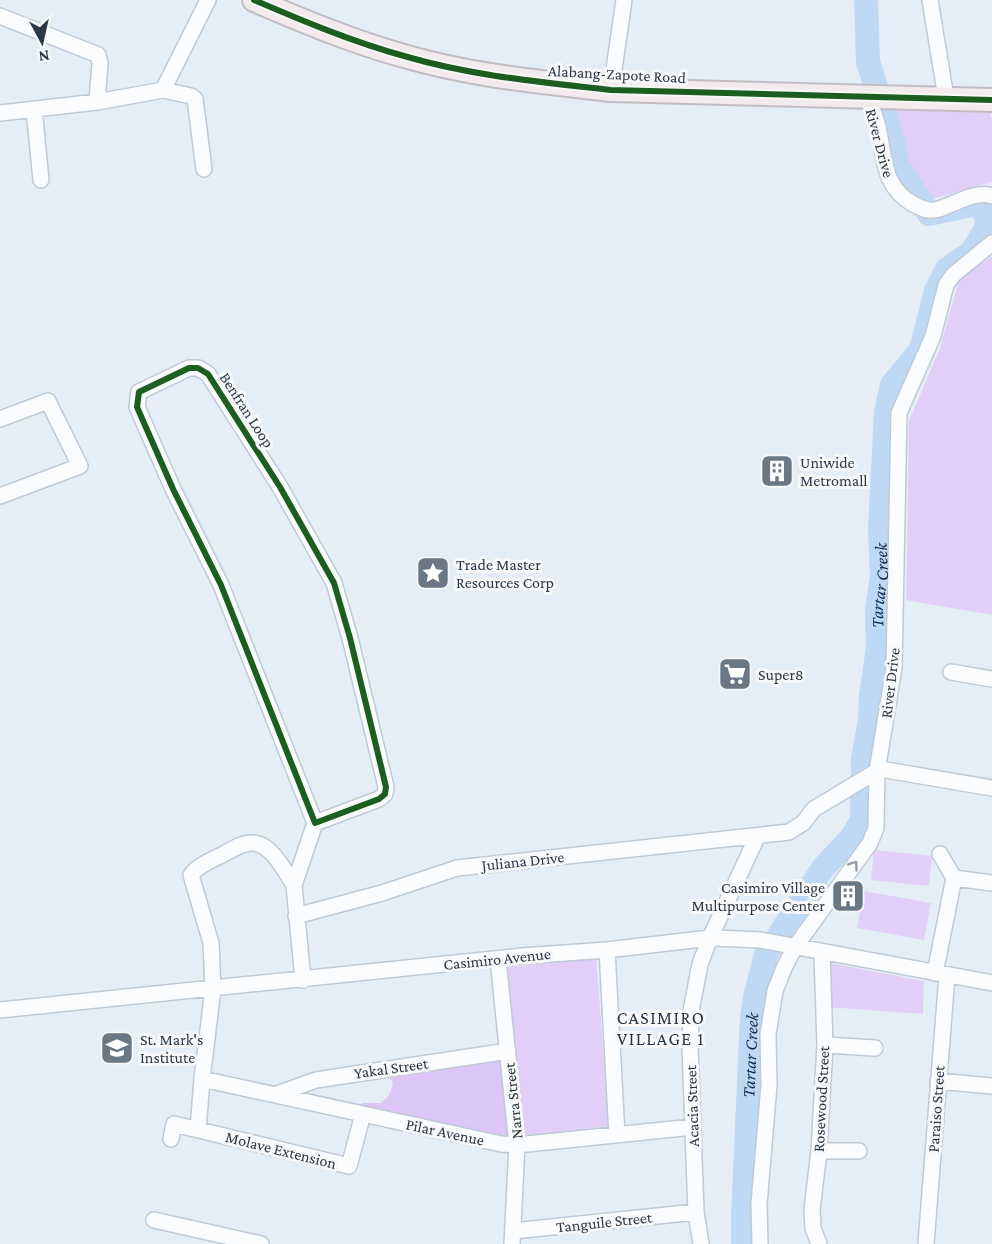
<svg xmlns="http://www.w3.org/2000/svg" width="992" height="1244" viewBox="0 0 992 1244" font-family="'Crimson Pro',serif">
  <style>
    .green { fill: #e1cff8 }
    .forest { fill: #dcc6f7 }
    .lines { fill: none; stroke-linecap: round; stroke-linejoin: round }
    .river { stroke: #bfd9f4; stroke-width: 24 }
    .minor-casing { stroke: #becad6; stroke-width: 18 }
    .highway-casing { stroke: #c1bdc2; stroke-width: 26 }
    .minor { stroke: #fbfcfe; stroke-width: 15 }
    .highway { stroke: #f2eaec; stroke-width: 22 }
    .cycleway-casing { stroke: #f8f8f8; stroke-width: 10 }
    .cycleway { stroke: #1b5e20; stroke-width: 6 }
    .oneway { stroke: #929aa3 }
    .labels { text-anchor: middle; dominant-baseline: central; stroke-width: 6; stroke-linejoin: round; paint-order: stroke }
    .street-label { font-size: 16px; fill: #293848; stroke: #f8f8f8 }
    .poi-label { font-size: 16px; fill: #293848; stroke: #f8f8f8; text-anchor: start }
    .water-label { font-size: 18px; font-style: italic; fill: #0e3153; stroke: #f8f8f8 }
    .neighbourhood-label { font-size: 18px; letter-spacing: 1.5px; fill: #293848; stroke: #f8f8f8 }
  </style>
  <rect width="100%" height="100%" fill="#e5edf6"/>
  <path class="green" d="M 892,110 L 990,113 L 992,119 L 992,182 L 933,199 L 907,180 Z
    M 992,256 L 992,615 L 906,600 L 909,421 L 940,348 L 959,280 Z
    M 874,850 L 932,856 L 929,886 L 871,880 Z
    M 864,891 L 931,903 L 924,940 L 857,928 Z
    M 596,955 L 609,1126 L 523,1137 L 506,964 Z
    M 829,963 L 924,981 L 923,1014 L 827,1007 Z"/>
  <path class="forest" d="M 504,1060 L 512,1141 L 360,1108 L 362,1103 L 381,1103 L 390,1094 L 393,1082 L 385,1073 Z"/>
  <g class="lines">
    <path class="river" id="s1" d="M 743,1244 L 743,1216 L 752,1017 L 755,997 L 766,955 L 823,868 L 852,837 L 862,820 L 863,758 L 870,721 L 871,695 L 878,648 L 877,610 L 882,576 L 880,530 L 886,412 L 892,385 L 921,350 L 936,291 L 947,269 L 972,252 L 988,225 L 984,211 L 976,204 L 929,214 L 898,166 L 892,137 L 868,62 L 866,0"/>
    <defs>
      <path id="minor" d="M 930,0 L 946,98
        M 0,16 L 98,55 L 100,63 L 97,102
        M 163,90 L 191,96 L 195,99 L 204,169
        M 611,90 L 624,0
        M 867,97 C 871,107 876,117 878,127 C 885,158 882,186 913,204 C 923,209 928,212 939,209 C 955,204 976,190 992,196
        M 34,109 L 41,180
        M 0,113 L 97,102 L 163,90 L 208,0
        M 189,368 L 198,368 L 208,374 L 280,487 L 334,583 L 350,638 L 386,787 L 385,794 L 379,799 L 315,823 L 221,585 L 173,489 L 137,407 L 139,392 Z
        M 0,419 L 48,401 L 80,466 L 0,496
        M 951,672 L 992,679
        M 954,878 L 992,883
        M 296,916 L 382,893 L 457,868 L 789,832 L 803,823 L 814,809 L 877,771 L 886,770 L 992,788
        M 607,950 L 617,1135
        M 498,959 L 517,1145 L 512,1244
        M 935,973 L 954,878 L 940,854
        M 303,980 L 294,885 L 315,823
        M 0,1010 L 522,956 L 607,950 L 710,938 L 739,939 L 760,940 L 992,983
        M 825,1045 L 875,1048
        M 202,1079 L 501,1144 L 517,1145 L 693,1127
        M 938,1081 L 992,1086
        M 277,1094 L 316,1080 L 508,1051
        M 198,1130 L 202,1079 L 213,989 L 211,943 L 191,875 C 198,865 212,860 222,855 C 231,850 243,842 253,843 C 272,844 285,872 294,885
        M 171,1139 L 174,1124 L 349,1166 L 363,1114
        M 819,1151 L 859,1151
        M 154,1220 L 261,1244
        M 513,1231 L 696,1212
        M 701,1244 L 696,1212 L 690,1047 L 691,1011 L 700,964 L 710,938 L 757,837
        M 760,1244 L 759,1204 L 769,1085 L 768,1034 L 775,991 L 784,968 L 795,947 L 870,843 L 876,828 L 877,771 L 894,668 L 899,413 L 933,336 L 946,285 L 953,275 L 992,243
        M 819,1244 L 813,1228 L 812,1210 L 819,1151 L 825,1045 L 822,953
        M 926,1244 L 947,975"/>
      <path id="highway" d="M 254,0 C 303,21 353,42 404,56 C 472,76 541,82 611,90 L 992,100"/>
    </defs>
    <use href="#minor" class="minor-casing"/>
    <use href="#highway" class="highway-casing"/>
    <use href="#minor" class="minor"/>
    <use href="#highway" class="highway"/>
    <defs>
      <path id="cycleway" d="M 254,0 C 303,21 353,42 404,56 C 472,76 541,82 611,90 L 992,100
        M 189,368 L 198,368 L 208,374 L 280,487 L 334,583 L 350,638 L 386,787 L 385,794 L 379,799 L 315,823 L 221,585 L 173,489 L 137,407 L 139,392 Z"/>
    </defs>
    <use href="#cycleway" class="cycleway-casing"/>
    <use href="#cycleway" class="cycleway"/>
  </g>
  <defs><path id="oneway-chevron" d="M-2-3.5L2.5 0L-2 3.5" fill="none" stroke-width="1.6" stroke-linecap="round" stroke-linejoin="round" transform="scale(1.5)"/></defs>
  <use class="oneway" href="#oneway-chevron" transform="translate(854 865) rotate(-54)"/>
  <defs>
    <symbol id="building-square" viewBox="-11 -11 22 22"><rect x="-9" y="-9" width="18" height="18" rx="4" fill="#6b7785" stroke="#f8f8f8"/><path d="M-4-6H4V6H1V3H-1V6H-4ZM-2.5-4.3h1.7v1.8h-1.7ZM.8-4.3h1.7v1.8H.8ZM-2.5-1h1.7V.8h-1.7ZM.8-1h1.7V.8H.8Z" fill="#fff"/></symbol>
    <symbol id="sight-square" viewBox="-11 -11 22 22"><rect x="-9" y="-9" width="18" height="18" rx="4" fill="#6b7785" stroke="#f8f8f8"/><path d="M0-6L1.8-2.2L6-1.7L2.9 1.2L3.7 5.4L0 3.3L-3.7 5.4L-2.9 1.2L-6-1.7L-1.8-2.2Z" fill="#fff"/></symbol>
    <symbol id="supermarket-square" viewBox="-11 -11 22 22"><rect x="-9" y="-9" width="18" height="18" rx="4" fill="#6b7785" stroke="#f8f8f8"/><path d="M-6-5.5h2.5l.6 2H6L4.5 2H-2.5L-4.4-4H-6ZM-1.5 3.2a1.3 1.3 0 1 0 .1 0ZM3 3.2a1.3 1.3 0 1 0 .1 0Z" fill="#fff"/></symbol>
    <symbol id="school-square" viewBox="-11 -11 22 22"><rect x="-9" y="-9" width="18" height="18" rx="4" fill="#6b7785" stroke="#f8f8f8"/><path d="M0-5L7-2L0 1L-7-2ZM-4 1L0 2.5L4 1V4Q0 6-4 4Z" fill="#fff"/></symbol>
  </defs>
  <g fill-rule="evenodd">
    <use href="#building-square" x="758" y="452" width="38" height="38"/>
    <use href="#sight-square" x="414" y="554" width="38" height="38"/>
    <use href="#supermarket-square" x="716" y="655" width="38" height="38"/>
    <use href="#building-square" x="829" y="877" width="38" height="38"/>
    <use href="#school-square" x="98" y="1029" width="38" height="38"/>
  </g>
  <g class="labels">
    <g class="street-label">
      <text transform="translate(617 74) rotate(3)">Alabang-Zapote Road</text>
      <text transform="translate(880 143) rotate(75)">River Drive</text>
      <text transform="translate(247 410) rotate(57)">Benfran Loop</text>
      <text transform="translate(890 683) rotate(-83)">River Drive</text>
      <text transform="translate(523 861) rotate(-6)">Juliana Drive</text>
      <text transform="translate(497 959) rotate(-6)">Casimiro Avenue</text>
      <text transform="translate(391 1068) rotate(-8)">Yakal Street</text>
      <text transform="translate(821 1099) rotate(-87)">Rosewood Street</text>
      <text transform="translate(513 1101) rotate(-96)">Narra Street</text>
      <text transform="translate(692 1106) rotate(-92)">Acacia Street</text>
      <text transform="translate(936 1109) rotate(-86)">Paraiso Street</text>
      <text transform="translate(445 1132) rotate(12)">Pilar Avenue</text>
      <text transform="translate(281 1150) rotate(14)">Molave Extension</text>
      <text transform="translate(604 1222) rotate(-6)">Tanguile Street</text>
    </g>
    <g class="poi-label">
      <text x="800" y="462">Uniwide<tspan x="800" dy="18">Metromall</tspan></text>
      <text x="456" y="564">Trade Master<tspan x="456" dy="18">Resources Corp</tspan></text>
      <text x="758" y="674">Super8</text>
      <text x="825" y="887" text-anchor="end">Casimiro Village<tspan x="825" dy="18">Multipurpose Center</tspan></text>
      <text x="140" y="1039">St. Mark's<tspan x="140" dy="18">Institute</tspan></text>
    </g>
    <g class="water-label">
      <text stroke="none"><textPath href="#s1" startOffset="693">Tartar Creek</textPath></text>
      <text stroke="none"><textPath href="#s1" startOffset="189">Tartar Creek</textPath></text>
    </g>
    <g class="neighbourhood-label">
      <text x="661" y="1018">CASIMIRO<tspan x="661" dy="21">VILLAGE 1</tspan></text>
    </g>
  </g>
  <g transform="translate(42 42) rotate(172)" stroke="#f8f8f8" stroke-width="4.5" paint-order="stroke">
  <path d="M0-4.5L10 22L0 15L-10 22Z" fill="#293848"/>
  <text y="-9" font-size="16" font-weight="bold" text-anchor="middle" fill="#293848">N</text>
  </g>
</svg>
